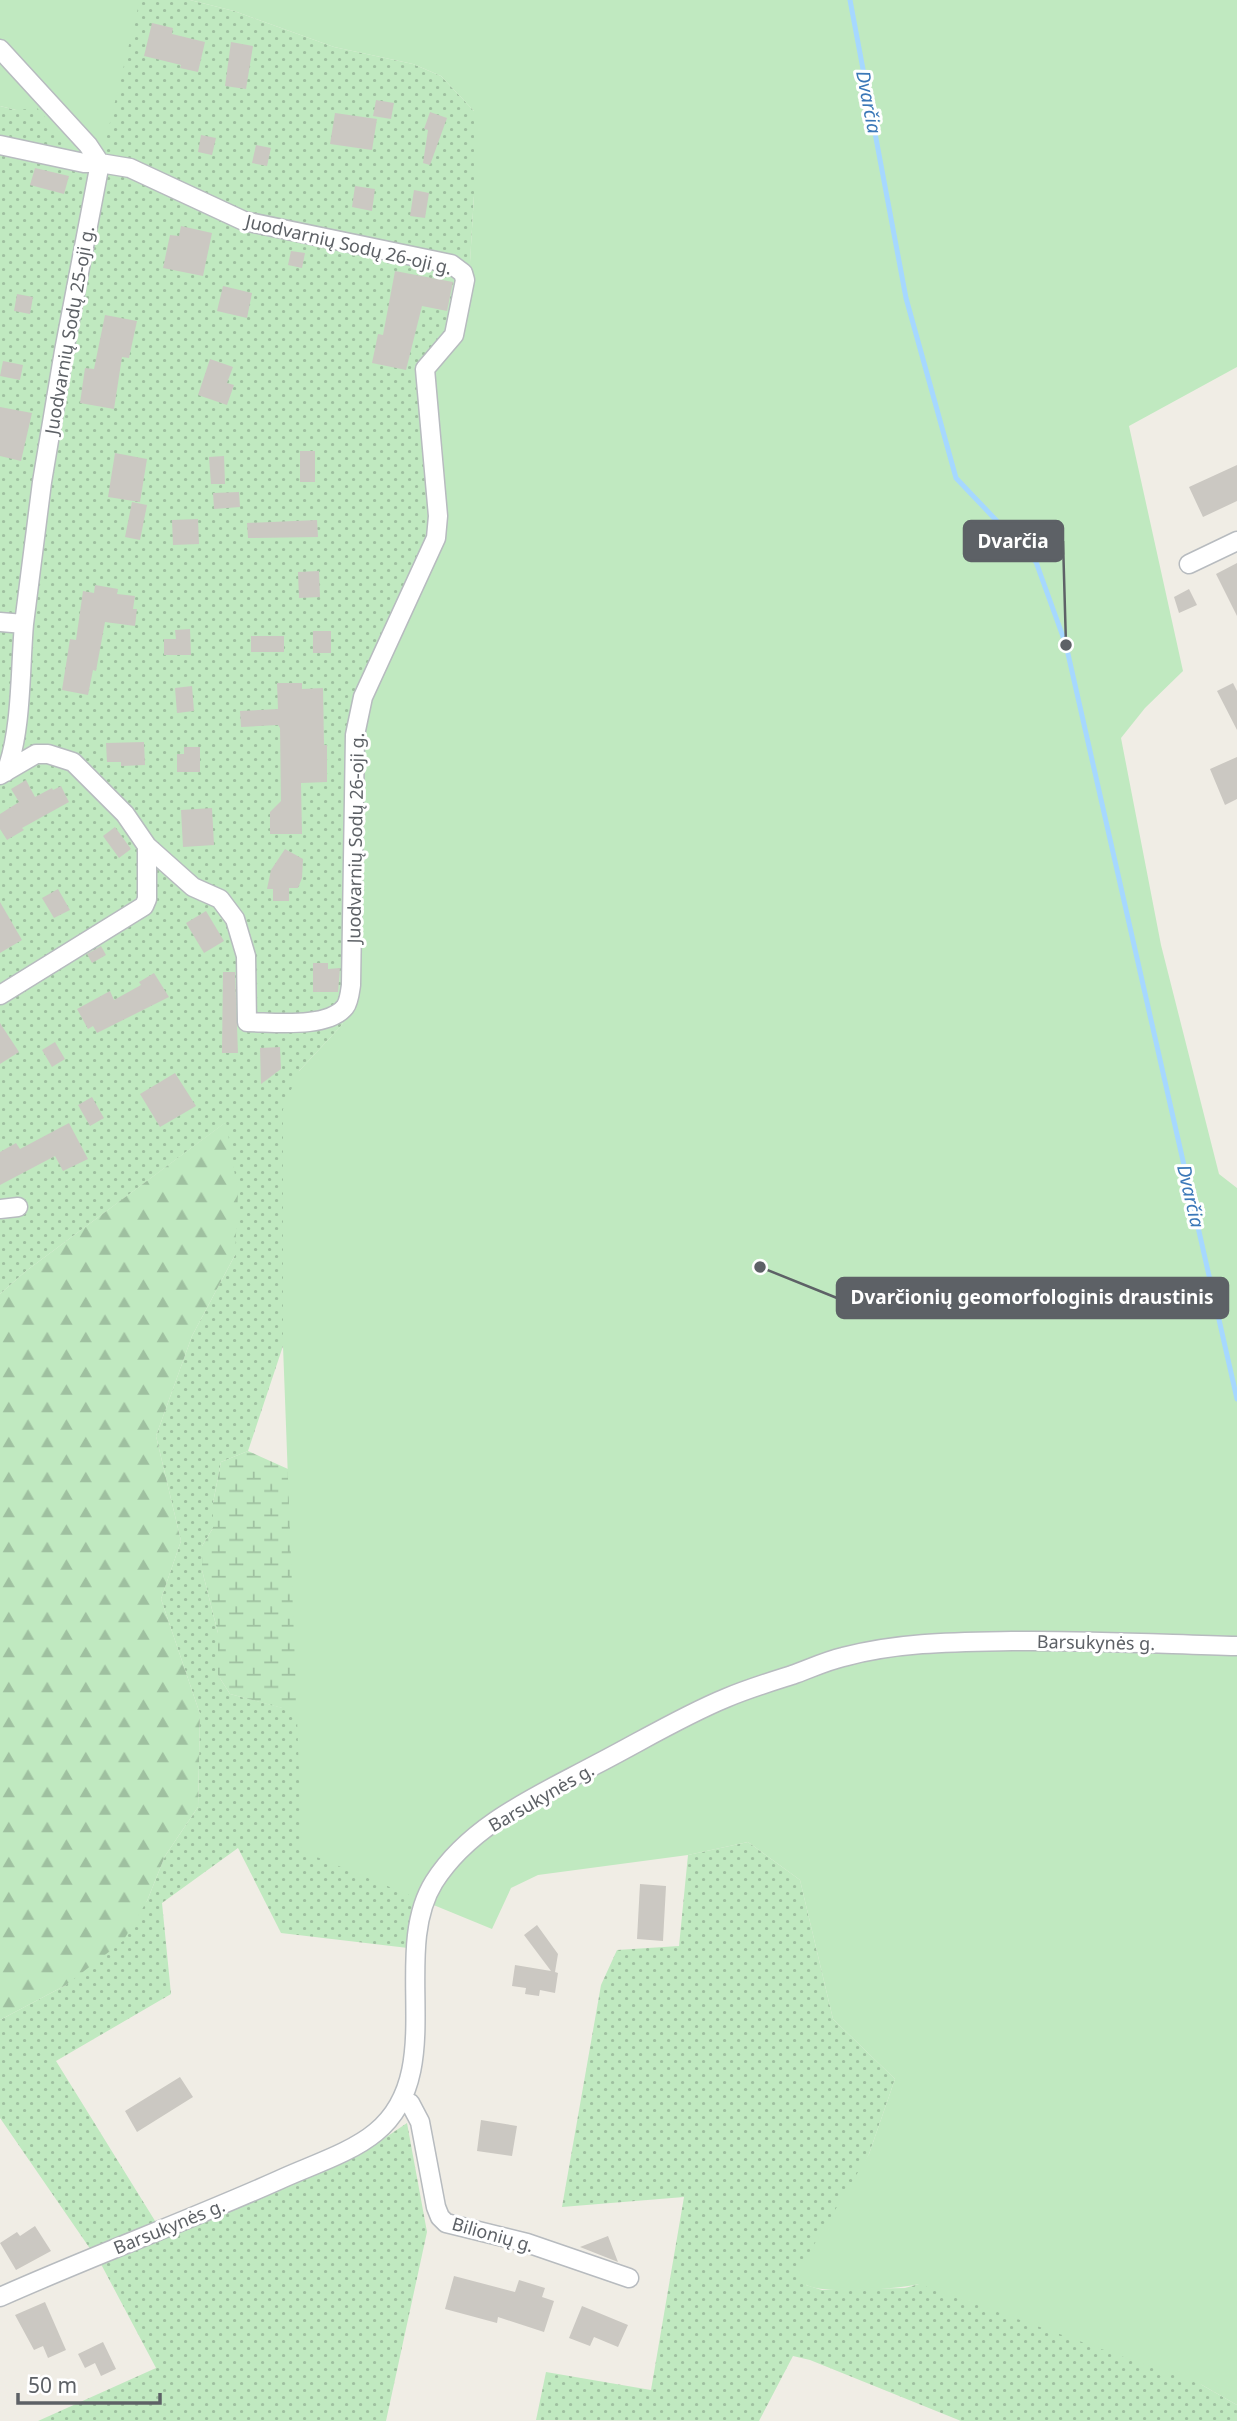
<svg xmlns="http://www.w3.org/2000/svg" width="1237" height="2421" viewBox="0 0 1237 2421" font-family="'Noto Sans',sans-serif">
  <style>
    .grass { fill: url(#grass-dots) }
    .forest { fill: url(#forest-firs) }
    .wetland { fill: url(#wetland-marsh) }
    .park { fill: #c0e9c0 }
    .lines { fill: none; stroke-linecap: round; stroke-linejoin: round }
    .stream { stroke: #a6d8ff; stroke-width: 5 }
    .building { fill: #cbc8c2 }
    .minor-casing { stroke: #b7bbbf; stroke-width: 21 }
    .minor { stroke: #fff; stroke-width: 18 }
    .labels { text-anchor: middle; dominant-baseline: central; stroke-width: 6; stroke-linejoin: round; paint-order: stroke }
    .street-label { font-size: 18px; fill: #5d6166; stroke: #fff }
    .water-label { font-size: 19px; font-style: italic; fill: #3b78b8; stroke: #fff }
    .leader { fill: none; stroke: #5d6166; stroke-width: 2.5 }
    .callout-dot { fill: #5d6166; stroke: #fff; stroke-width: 2.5 }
    .callout { fill: #5d6166; stroke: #5d6166; stroke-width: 2.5 }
    .callout-label { font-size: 19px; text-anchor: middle; font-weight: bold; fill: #fff }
  </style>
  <defs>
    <pattern id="grass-dots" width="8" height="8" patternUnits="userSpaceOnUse" patternTransform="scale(1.75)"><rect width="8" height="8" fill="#c0e9c0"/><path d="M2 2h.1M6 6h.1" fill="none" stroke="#9fc0a0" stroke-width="1.8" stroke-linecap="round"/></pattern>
    <pattern id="forest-firs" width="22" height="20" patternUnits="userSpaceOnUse" patternTransform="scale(1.75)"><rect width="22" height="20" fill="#c0e9c0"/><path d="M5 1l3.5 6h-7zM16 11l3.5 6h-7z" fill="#9fc0a0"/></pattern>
    <pattern id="wetland-marsh" width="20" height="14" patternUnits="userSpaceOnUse" patternTransform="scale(1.75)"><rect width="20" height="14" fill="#c0e9c0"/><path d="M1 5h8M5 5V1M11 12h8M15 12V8" fill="none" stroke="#9fc0a0"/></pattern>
  </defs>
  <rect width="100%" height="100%" fill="#f0ede5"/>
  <path class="grass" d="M 139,0 L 190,0 L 234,11 L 334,47 L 413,64 L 441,76 L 474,111 L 474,195 L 468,296 L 442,445 L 447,510 L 439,555 L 389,645 L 356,979 L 342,1025 L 299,1071 L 283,1346 L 248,1451 L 221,1462 L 213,1503 L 213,1528 L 202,1546 L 202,1570 L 218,1633 L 218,1675 L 230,1694 L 283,1708 L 395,1711 L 426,1922 L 425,1950 L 281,1933 L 238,1848 L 162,1903 L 171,1994 L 56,2061 L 165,2237 L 358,2156 L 407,2123 L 427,2232 L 386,2421 L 38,2421 L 156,2368 L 102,2266 L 0,2118 L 0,2020 L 66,1985 L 147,1901 L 165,1856 L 198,1807 L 200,1714 L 161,1599 L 181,1541 L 156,1436 L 192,1336 L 235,1255 L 225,1123 L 26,1271 L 0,1294 L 0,106 L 16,110 Z
    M 748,1842 L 800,1880 L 833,2019 L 895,2079 L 869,2154 L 806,2285 L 822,2290 L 905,2288 L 919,2284 L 973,2220 L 1202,2385 L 1237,2405 L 1237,2421 L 961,2421 L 810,2360 L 793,2356 L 759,2421 L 536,2420 L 546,2372 L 651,2390 L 684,2197 L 562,2207 L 601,1985 L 617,1950 L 679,1946 L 688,1855 Z"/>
  <path class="forest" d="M 226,1122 L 238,1193 L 235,1255 L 192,1336 L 156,1436 L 181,1541 L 161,1599 L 200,1714 L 198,1807 L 165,1856 L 147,1901 L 123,1941 L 66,1985 L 0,2020 L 0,1294 L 26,1271 Z"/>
  <path class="wetland" d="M 248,1451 L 346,1495 L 298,1722 L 282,1708 L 230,1694 L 218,1675 L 218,1633 L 202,1570 L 202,1546 L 213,1528 L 213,1503 L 221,1462 Z"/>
  <path class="park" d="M 0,0 L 140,0 L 100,163 L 84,163 L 37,108 L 16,110 L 0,106 Z
    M 190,0 L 1237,0 L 1237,367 L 1129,426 L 1183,671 L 1145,708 L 1121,738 L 1161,945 L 1219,1174 L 1237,1188 L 1237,2405 L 1202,2385 L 919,2284 C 901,2289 819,2295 805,2284 C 802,2282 800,2279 798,2276 L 801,2266 L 869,2154 L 895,2079 L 833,2019 L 800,1880 L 748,1842 L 688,1855 L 538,1875 L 511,1888 L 492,1929 L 302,1851 L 283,1346 L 283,1109 L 299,1071 L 342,1025 L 356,979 L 363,723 L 389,645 L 439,555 L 447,510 L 442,445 L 433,375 L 460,340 L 468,296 L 474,195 L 474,111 L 441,76 L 413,64 L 334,47 L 234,11 Z"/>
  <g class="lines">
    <path class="stream" d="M 850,0 L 906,298 L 956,478 L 1036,562 L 1066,645 L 1237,1399"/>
  </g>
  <path class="building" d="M 152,23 L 173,28 L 172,34 L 205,42 L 198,72 L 180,68 L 181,65 L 144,56 Z
    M 231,42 L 253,46 L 246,89 L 225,86 Z
    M 376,100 L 394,103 L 391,119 L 373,116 Z
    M 430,112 L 447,118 L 430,165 L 423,163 L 428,130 L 424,129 Z
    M 335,113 L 377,119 L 372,150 L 330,144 Z
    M 201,135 L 216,138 L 212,155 L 198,152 Z
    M 256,145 L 271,148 L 267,166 L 252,163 Z
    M 35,168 L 69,176 L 64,194 L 30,185 Z
    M 355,186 L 375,189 L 372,211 L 352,207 Z
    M 414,190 L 429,193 L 425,218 L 410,216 Z
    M 181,226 L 212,233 L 203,276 L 163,268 L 170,235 L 179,236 Z
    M 291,251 L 305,253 L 302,268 L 288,265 Z
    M 395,271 L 453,282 L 447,311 L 422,306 L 406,370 L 372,363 L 378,334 L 383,335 Z
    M 223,286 L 252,293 L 247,318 L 217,311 Z
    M 17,294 L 33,297 L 30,314 L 14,311 Z
    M 105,315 L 137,321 L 129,358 L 122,357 L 114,409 L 80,403 L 85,368 L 94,369 Z
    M 210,359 L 233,367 L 227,383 L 234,385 L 227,405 L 198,395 Z
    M 3,361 L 23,365 L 20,380 L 0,376 Z
    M 0,407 L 32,413 L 21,461 L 0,456 Z
    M 300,451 L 315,451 L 315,482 L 300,482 Z
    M 115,453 L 147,459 L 140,502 L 108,497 Z
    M 224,456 L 225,484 L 211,484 L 209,457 Z
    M 1237,465 L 1237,501 L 1203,517 L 1189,487 Z
    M 239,492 L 240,507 L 214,509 L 213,493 Z
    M 132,502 L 147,505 L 140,540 L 125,537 Z
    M 198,519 L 199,544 L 173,545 L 172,520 Z
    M 317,520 L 318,537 L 248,538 L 247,523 Z
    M 1237,563 L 1237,616 L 1216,574 Z
    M 319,571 L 320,597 L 299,598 L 298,572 Z
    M 95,585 L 118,589 L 117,594 L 135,596 L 133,609 L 137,609 L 135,626 L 105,622 L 96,671 L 93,670 L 88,695 L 62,690 L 70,639 L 76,640 L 83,591 L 94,593 Z
    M 1189,589 L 1197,605 L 1179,613 L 1174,597 Z
    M 190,629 L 191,655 L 164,655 L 164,639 L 176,639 L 175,630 Z
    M 313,631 L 331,631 L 331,653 L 313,653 Z
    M 251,636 L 284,636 L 284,652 L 251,652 Z
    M 277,683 L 302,683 L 302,689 L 323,688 L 324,745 L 327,745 L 327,782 L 301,783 L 302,834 L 270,834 L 270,812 L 281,801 L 280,728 L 278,725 L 241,727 L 240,711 L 278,709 Z
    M 1233,683 L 1237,691 L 1237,730 L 1217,691 Z
    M 192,686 L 194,711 L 177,713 L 175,688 Z
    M 144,742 L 145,765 L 121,766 L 121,762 L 107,762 L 106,743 Z
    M 184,747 L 200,747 L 200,772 L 177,772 L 177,754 L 184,754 Z
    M 1237,757 L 1237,799 L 1225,805 L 1210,769 Z
    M 26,780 L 35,797 L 52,788 L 53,790 L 61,786 L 69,802 L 22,828 L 24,830 L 7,840 L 0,829 L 0,814 L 19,802 L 11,789 Z
    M 212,808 L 214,845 L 183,847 L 181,810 Z
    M 115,827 L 131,849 L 119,858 L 103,836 Z
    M 285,849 L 303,859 L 302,878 L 298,888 L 289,888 L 289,901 L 273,901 L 273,889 L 267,889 L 271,870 Z
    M 58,889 L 70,910 L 54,918 L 42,898 Z
    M 0,902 L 22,940 L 0,953 Z
    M 206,911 L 224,941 L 204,953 L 186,923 Z
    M 101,946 L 106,955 L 92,963 L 87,954 Z
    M 313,963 L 328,963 L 328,969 L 340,968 L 338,992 L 313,992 Z
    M 223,972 L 235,972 L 238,1053 L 222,1053 Z
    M 154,973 L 169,997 L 97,1033 L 93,1026 L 88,1029 L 77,1009 L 110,991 L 114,1000 L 141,985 L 139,982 Z
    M 0,1023 L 19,1052 L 0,1064 Z
    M 55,1042 L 65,1059 L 52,1067 L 42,1050 Z
    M 280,1047 L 281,1069 L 261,1084 L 260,1048 Z
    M 175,1073 L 196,1106 L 160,1127 L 140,1094 Z
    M 92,1097 L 104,1118 L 90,1126 L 78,1105 Z
    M 69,1123 L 88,1159 L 63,1171 L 55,1156 L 0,1185 L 0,1152 L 16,1143 L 20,1149 Z
    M 640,1884 L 666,1886 L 663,1941 L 637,1939 Z
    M 537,1925 L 558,1954 L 555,1972 L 558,1973 L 555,1993 L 540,1990 L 539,1996 L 525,1994 L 526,1988 L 512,1986 L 515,1965 L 551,1971 L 524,1935 Z
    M 180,2077 L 193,2097 L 137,2132 L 125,2111 Z
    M 481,2120 L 517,2126 L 512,2156 L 477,2151 Z
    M 35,2226 L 51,2251 L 16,2270 L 0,2243 L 17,2232 L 20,2236 Z
    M 608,2236 L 618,2262 L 580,2247 Z
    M 454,2276 L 515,2292 L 519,2280 L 545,2288 L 542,2297 L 554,2301 L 544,2332 L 498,2317 L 497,2323 L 445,2309 Z
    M 45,2302 L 66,2350 L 48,2358 L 43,2346 L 34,2350 L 15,2315 Z
    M 582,2306 L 628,2325 L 618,2347 L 594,2337 L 590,2346 L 569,2338 Z
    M 103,2342 L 116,2369 L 101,2376 L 95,2363 L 85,2368 L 78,2354 Z"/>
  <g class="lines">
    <defs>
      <path id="minor" d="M 0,49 L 88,145 L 100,163 L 64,351 L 42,482 L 24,624 L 0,622
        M 0,145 L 84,163 L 100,163 L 130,168 L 244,221 L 451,264 L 463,273 L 465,280 L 454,335 L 425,369 L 438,516 L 436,538 L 363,697 L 355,735 L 351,985 C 350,992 349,1002 345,1007 C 327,1029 273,1022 247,1022 L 246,956 L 235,919 L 220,899 L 193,887 L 147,846 L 125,814 L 73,762 L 48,754 L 36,754 L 0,775
        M 1189,564 L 1237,541
        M 6,772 C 22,731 20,669 24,624
        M 0,995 L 144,906 L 147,899 L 147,846
        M 0,1209 L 18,1207
        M 401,2100 L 410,2103 L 420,2122 L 436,2207 L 440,2217 L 446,2223 L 527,2243 L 629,2278
        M 0,2297 C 92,2256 187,2221 279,2180 C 309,2166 351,2153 376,2132 C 449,2072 389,1954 434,1882 C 470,1825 537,1796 595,1765 C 638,1743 682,1716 726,1698 C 747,1689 770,1682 792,1675 C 809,1669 826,1661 843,1657 C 899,1642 955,1642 1012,1641 C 1087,1640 1162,1644 1237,1646"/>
    </defs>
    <use href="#minor" class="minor-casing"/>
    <use href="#minor" class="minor"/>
  </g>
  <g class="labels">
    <g class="street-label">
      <text transform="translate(349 244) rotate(13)">Juodvarnių Sodų 26-oji g.</text>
      <text transform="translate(69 330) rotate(-80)">Juodvarnių Sodų 25-oji g.</text>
      <text transform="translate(355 838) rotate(-89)">Juodvarnių Sodų 26-oji g.</text>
      <text transform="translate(1096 1642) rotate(1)">Barsukynės g.</text>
      <text transform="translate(541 1797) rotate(-30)">Barsukynės g.</text>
      <text transform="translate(169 2226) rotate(-22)">Barsukynės g.</text>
      <text transform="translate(493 2234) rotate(16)">Bilionių g.</text>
    </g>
    <g class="water-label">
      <text transform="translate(869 102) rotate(79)">Dvarčia</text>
      <text transform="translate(1191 1196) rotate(77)">Dvarčia</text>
    </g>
  </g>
  <path class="leader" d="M1066 645L1063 541M760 1267L837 1298"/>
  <g class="callout-dot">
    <circle cx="1066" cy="645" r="7"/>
    <circle cx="760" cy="1267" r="7"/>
  </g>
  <g class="callout">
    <rect x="964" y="521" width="99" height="40" rx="7"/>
    <rect x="837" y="1278" width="391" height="40" rx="7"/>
  </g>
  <g class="callout-label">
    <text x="1013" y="548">Dvarčia</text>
    <text x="1032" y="1304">Dvarčionių geomorfologinis draustinis</text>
  </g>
  <path d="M18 2393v10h142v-10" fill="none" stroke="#5d6166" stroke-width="3.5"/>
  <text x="28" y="2393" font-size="21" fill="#5d6166" stroke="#ffffff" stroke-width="5" paint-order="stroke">50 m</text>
</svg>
